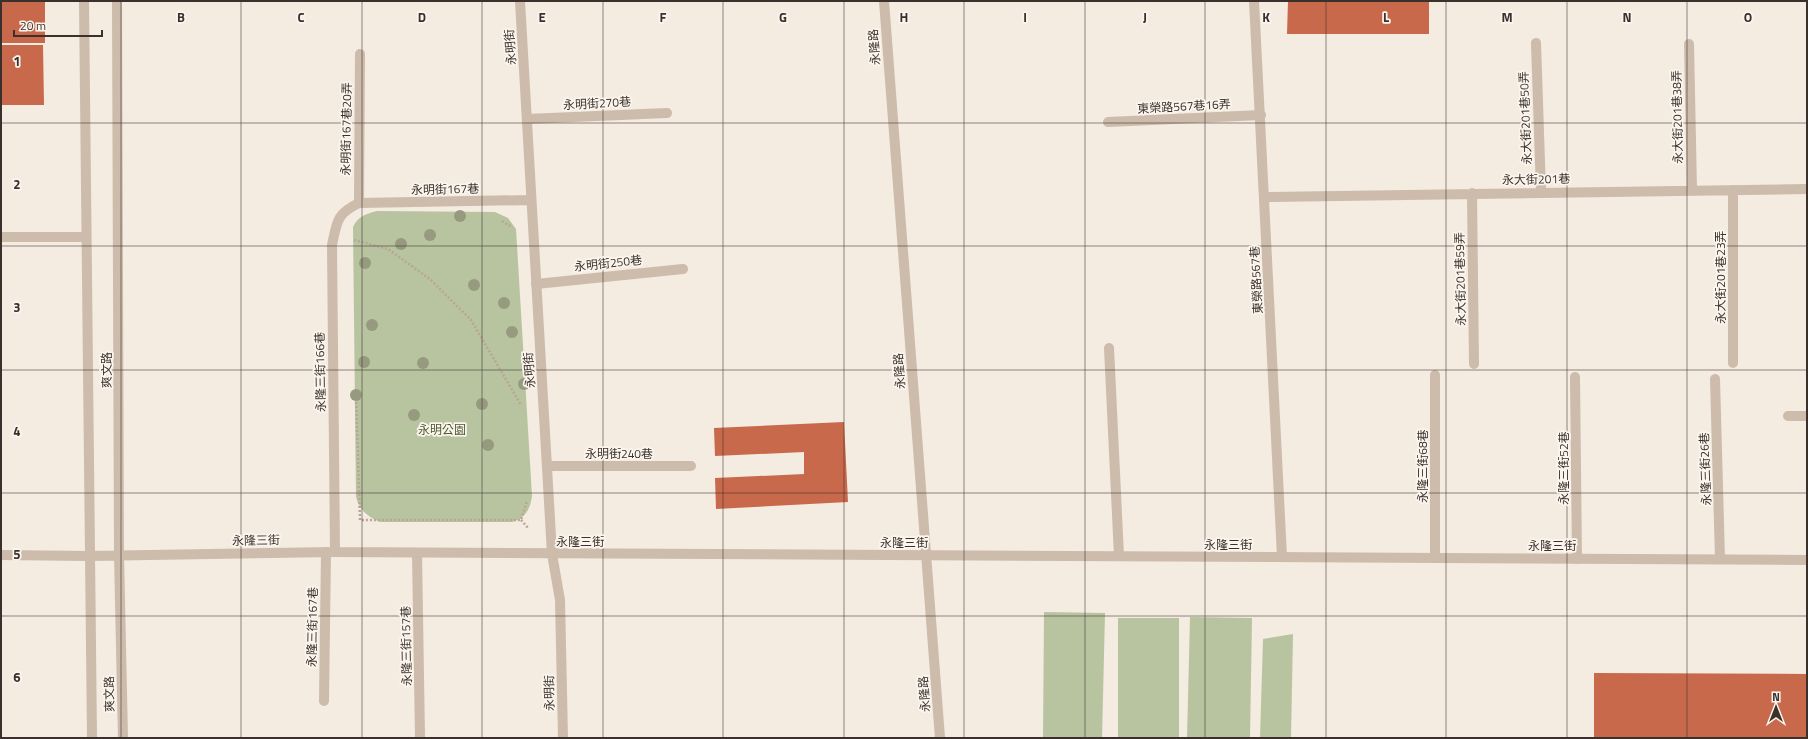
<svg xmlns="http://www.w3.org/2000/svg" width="1808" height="739" viewBox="0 0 1808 739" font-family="'Titillium Web','Noto Sans TC',sans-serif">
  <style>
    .green { fill: #b8c4a0 }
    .building { fill: #c8694b }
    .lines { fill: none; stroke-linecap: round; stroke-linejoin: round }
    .path { stroke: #b9a596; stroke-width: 2.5; stroke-dasharray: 2 2; stroke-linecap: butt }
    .lane { stroke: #cdbbac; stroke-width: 10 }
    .street { stroke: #cdbbac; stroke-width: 10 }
    .tree { fill: #969b7f }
    .grid { fill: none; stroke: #3b302b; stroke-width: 1; stroke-opacity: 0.55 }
    .labels { text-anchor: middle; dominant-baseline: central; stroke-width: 3.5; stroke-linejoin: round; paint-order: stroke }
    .street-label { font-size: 12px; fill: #3b302b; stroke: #fbf5ee }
    .park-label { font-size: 12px; fill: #4a5a2e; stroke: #fbf5ee }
    .grid-label { font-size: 13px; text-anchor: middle; font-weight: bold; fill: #3b302b; stroke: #fbf5ee; stroke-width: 3.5; stroke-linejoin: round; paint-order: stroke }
  </style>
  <rect width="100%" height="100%" fill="#f4ebe1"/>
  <path class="green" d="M 377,211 L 495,212 L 508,218 L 516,229 L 532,496 C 530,510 525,518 512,522 L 380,522 C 367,516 360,511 356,497 L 353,227 C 358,216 366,214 377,211 Z
    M 1044,612 L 1105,613 L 1102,738 L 1043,738 Z
    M 1190,617 L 1252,618 L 1250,738 L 1187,738 Z
    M 1118,618 L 1179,618 L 1179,738 L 1118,738 Z
    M 1293,634 L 1291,738 L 1260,738 L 1263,639 Z"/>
  <path class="building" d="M 1,1 L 45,1 L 45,43 L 1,43 Z
    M 1288,1 L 1429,1 L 1429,34 L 1287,34 Z
    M 1,45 L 43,45 L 44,105 L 1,105 Z
    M 844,422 L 848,502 L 716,509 L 715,478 L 804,474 L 804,452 L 715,456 L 714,428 Z
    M 1594,673 L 1807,674 L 1807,738 L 1594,738 Z"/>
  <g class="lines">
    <path class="path" d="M 502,221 L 512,227
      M 354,240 L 388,249 L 431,280 L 471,320 L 521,405
      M 356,398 L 360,520 L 521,520 L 527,501
      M 521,520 L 529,529"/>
    <path class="lane" d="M 1536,43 L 1541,192
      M 1689,44 L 1692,190
      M 527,119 L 667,113
      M 1108,122 L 1261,115
      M 1733,190 L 1733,363
      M 1472,193 L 1474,364
      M 1265,197 L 1807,189
      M 359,203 L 360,54
      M 1,237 L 85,237
      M 536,284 L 683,269
      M 1109,348 L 1119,556
      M 1435,375 L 1435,558
      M 1575,377 L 1577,559
      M 1715,379 L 1720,559
      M 1788,416 L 1807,416
      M 548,466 L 691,466
      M 417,553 L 420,738
      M 324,701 L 326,552"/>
    <path class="street" d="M 84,1 L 92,738
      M 117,1 L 119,555 L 123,738
      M 520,1 L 552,554 L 560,600 L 563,738
      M 884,1 L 940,738
      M 1254,1 L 1282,557
      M 335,552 L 332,245 C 337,222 336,214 359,203 L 531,200
      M 1,555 L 89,556 L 335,552 L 1807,560"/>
  </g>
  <g class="tree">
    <circle cx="460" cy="216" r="6"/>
    <circle cx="430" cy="235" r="6"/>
    <circle cx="401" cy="244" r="6"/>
    <circle cx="365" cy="263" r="6"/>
    <circle cx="474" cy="285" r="6"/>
    <circle cx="504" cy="303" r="6"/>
    <circle cx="372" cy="325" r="6"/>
    <circle cx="512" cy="332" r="6"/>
    <circle cx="364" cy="362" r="6"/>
    <circle cx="423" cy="363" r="6"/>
    <circle cx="524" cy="384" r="6"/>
    <circle cx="356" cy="395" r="6"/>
    <circle cx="482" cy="404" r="6"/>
    <circle cx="414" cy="415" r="6"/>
    <circle cx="488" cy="445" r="6"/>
  </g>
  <path class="grid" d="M 121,1 L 121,738M 241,1 L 241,738M 362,1 L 362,738M 482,1 L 482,738M 603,1 L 603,738M 723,1 L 723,738M 844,1 L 844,738M 964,1 L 964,738M 1085,1 L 1085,738M 1205,1 L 1205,738M 1326,1 L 1326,738M 1446,1 L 1446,738M 1567,1 L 1567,738M 1687,1 L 1687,738M 1,123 L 1807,123M 1,246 L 1807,246M 1,370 L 1807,370M 1,493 L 1807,493M 1,616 L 1807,616"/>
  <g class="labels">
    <g class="street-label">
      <text transform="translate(510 47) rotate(-94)">永明街</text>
      <text transform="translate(874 47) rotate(-94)">永隆路</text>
      <text transform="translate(597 103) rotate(-3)">永明街270巷</text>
      <text transform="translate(1184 106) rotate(-3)">東榮路567巷16弄</text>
      <text transform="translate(1677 117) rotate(-91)">永大街201巷38弄</text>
      <text transform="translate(1525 118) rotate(-92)">永大街201巷50弄</text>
      <text transform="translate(346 129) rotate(-89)">永明街167巷20弄</text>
      <text transform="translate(1536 179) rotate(-1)">永大街201巷</text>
      <text transform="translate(445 189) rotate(-1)">永明街167巷</text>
      <text transform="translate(608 263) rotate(-6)">永明街250巷</text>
      <text transform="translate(1720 277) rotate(-90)">永大街201巷23弄</text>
      <text transform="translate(1460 279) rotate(-91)">永大街201巷59弄</text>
      <text transform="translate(1256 280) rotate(-93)">東榮路567巷</text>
      <text transform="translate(106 370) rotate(-90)">爽文路</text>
      <text transform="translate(529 370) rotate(-94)">永明街</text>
      <text transform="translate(899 371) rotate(-94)">永隆路</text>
      <text transform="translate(320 372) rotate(-91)">永隆三街166巷</text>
      <text x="619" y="453">永明街240巷</text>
      <text transform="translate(1422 466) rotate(-90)">永隆三街68巷</text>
      <text transform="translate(1563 468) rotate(-90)">永隆三街52巷</text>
      <text transform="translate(1705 469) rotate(-92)">永隆三街26巷</text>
      <text transform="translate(256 540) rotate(-1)">永隆三街</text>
      <text x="580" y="541">永隆三街</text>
      <text x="904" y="542">永隆三街</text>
      <text x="1228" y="544">永隆三街</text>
      <text x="1552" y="545">永隆三街</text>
      <text transform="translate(312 627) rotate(-89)">永隆三街167巷</text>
      <text transform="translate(406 646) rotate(-91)">永隆三街157巷</text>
      <text transform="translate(549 693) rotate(-91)">永明街</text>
      <text transform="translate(109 694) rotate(-91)">爽文路</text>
      <text transform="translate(924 694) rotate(-94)">永隆路</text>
    </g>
    <g class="park-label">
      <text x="442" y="429">永明公園</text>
    </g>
  </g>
  <g class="grid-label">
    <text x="181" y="22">B</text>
    <text x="301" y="22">C</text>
    <text x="422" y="22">D</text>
    <text x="542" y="22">E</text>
    <text x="663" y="22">F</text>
    <text x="783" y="22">G</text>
    <text x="904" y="22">H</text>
    <text x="1025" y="22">I</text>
    <text x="1145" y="22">J</text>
    <text x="1266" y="22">K</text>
    <text x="1386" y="22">L</text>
    <text x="1507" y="22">M</text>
    <text x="1627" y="22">N</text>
    <text x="1748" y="22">O</text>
    <text x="17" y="66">1</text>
    <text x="17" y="189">2</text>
    <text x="17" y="312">3</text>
    <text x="17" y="436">4</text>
    <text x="17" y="559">5</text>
    <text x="17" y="682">6</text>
  </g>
  <rect width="1808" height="739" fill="none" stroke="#3b302b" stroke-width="4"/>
  <g transform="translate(1776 707)" stroke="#fbf5ee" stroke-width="3" paint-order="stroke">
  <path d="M0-3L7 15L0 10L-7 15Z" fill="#3b302b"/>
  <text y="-6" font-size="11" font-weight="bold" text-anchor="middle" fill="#3b302b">N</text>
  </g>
  <path d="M14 30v6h88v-6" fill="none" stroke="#3b302b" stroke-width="2"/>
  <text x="20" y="30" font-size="12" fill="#3b302b" stroke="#fbf5ee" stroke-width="3" paint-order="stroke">20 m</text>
</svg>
